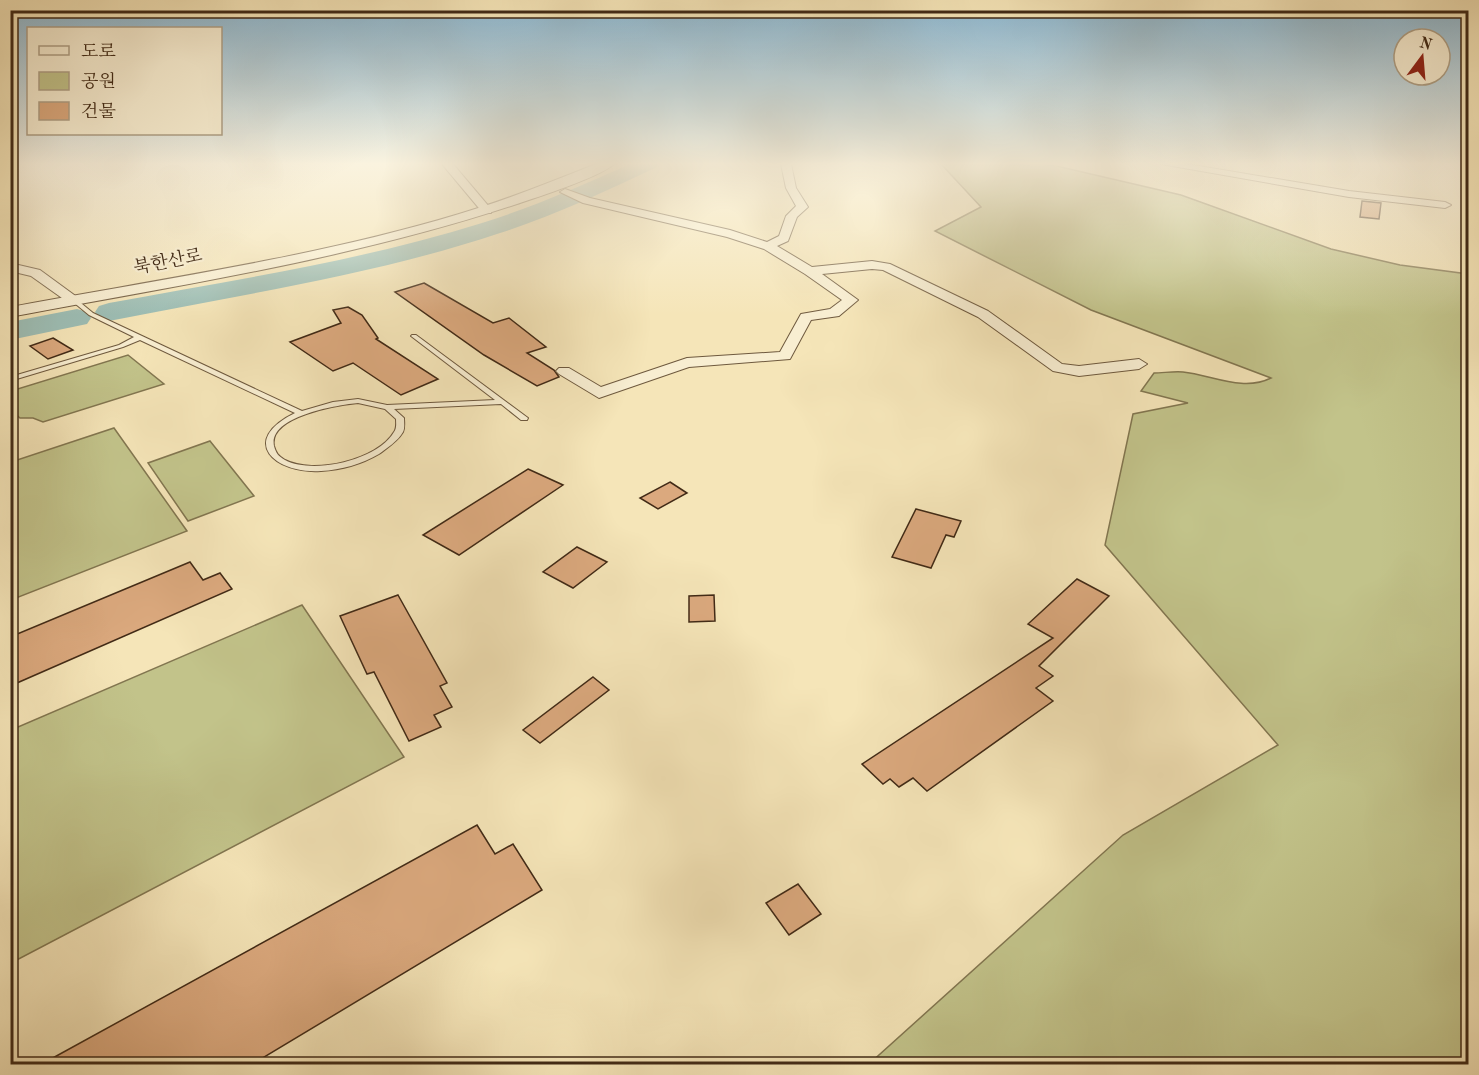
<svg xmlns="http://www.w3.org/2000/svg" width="1479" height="1075" viewBox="0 0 1479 1075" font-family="'Old Standard TT','Noto Serif KR',serif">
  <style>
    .green { fill: #c2c38a; stroke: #827650; stroke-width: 1.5 }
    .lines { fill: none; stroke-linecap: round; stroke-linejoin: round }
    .river { fill: #9dbeb5; fill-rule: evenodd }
    .building { fill: #dba97e; stroke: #412a16; stroke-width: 1.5 }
    .service-casing { stroke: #6e593e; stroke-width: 2 }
    .minor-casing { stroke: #6e593e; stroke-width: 2 }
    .tertiary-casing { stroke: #6e593e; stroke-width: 2 }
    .service { fill: #f8eed1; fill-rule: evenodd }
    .minor { fill: #f8eed1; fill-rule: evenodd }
    .tertiary { fill: #f8eed1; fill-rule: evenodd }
    .labels { text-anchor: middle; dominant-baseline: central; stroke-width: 4.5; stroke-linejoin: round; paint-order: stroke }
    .far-street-label { font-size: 18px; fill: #412a16; stroke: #f8eed1 }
  </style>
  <rect width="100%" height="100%" fill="#f5e5b8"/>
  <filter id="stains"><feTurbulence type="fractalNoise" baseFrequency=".00333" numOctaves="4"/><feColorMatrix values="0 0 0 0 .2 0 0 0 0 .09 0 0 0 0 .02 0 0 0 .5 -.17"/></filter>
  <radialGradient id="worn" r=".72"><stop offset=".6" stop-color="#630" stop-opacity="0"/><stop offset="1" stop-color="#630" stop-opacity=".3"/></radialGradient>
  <path class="green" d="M 941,164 L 1048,164 L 1181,195 L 1331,249 L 1400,265 L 1468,274 L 1468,1064 L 869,1064 L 1123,835 L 1278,745 L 1105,545 L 1133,414 L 1188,403 L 1141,391 L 1154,373 C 1163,373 1174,371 1183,372 C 1212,375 1243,392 1271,378 L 1091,310 L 935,231 L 981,207 Z
    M 128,355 L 164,384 L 43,422 L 33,418 L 20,418 L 11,410 L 11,391 Z
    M 114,428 L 187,531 L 11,600 L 11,462 Z
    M 210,441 L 254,496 L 188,521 L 148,463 Z
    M 302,605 L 404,757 L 11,963 L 11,730 Z"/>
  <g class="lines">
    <path class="river" d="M 630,164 L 658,164 L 655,168 C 604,192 553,216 500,233 C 375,275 238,295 109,321 L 99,318 L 95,312 L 99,306 L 109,303 C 233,280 361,261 482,223 C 533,207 581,186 630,164 Z
      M 77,309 L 87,312 L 91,318 L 87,324 L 10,340 L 10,322 Z"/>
  </g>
  <path class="building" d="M 1362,201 L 1381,203 L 1379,219 L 1360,217 Z
    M 424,283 L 493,323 L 509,318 L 546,347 L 527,353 L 554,370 L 559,377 L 537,386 L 484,355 L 395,292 Z
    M 348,307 L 362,315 L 378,338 L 376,339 L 438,379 L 401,395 L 353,363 L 333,371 L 290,342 L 341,323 L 333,310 Z
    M 53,338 L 73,350 L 48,359 L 30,346 Z
    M 528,469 L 563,485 L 459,555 L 423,535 Z
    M 670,482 L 687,493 L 658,509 L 640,498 Z
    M 916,509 L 961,521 L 954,537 L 946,535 L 931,568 L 892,557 Z
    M 577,547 L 607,562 L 573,588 L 543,572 Z
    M 190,562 L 203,580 L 220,573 L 232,589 L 10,686 L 10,637 Z
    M 1077,579 L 1109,596 L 1039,666 L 1053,676 L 1036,688 L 1053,701 L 927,791 L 913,778 L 899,787 L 890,779 L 883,784 L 862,764 L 1053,638 L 1028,624 Z
    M 398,595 L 447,683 L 440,686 L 452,707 L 434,715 L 441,727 L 409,741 L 374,672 L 367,674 L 340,616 Z
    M 714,595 L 715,621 L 689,622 L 689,596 Z
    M 593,677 L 609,690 L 540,743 L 523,730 Z
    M 477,825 L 495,854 L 513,844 L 542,890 L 251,1065 L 40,1065 Z
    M 798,884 L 821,914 L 789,935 L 766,903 Z"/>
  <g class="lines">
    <defs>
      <path id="service" d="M 72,299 L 76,299 L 93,313 L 302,411 L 333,402 L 358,399 L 387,405 L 495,400 L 411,336 L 412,335 L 416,335 L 528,418 L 527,420 L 521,420 L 501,404 L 394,409 L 404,418 C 404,422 405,428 403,432 C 398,441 387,448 379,454 C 362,464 341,470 321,471 C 275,474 238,441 295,413 L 140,340 L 123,347 L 10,381 L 10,377 L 119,345 L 134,337 L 89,315 L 72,301 ZM 358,403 L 385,409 L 396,419 C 396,423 397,428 394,432 C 378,460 313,475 285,460 C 278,456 276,453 274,446 C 268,416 338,405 358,403 Z"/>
      <path id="minor" d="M 10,164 L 20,164 L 10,168 Z
        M 442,164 L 453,164 L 491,209 L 491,213 L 483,213 Z
        M 781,164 L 791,164 L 796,188 L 808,207 L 797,217 L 788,241 L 777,246 L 812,267 L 872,261 L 890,264 L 988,311 L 1062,364 L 1079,366 L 1139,359 L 1147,364 L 1139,369 L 1079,376 L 1053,371 L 978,317 L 883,270 L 872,269 L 822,274 L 858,300 L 839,316 L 811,320 L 790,359 L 689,367 L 599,398 L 559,374 L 556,371 L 559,368 L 569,368 L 601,387 L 687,358 L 780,352 L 801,314 L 830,309 L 842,300 L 805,274 L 764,249 L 727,237 L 583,203 L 560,192 L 565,189 L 590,198 L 730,230 L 767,242 L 779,236 L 786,216 L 796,206 L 786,188 Z
        M 1161,164 L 1187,164 L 1349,191 L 1445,202 L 1451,205 L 1445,208 L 1349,197 Z
        M 10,263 L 40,270 L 81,300 L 74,304 L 69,303 L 31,276 L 10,271 Z"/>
      <path id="tertiary" d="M 596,164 L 614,164 C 600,177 538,197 517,204 C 352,259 181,285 10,317 L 10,307 C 160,279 313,258 459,214 C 506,200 551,182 596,164 Z"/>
    </defs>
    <use href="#service" class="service-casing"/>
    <use href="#minor" class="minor-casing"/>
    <use href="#tertiary" class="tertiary-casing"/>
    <use href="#service" class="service"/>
    <use href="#minor" class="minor"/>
    <use href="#tertiary" class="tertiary"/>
  </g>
  <linearGradient id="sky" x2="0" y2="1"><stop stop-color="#8ab8d4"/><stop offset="0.52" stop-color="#faf3df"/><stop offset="1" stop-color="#faf3df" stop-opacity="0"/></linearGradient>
  <rect width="1479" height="315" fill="url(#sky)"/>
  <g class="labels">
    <g class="far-street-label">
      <text transform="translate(168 262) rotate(-11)">북한산로</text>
    </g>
  </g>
  <rect width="1479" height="1075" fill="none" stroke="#f5e5b8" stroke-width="36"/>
  <rect x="12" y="12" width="1455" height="1051" fill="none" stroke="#412a16" stroke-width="3"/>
  <rect x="18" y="18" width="1443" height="1039" fill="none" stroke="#412a16" stroke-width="1.5"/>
  <rect x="27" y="27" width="195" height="108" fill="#f8eed1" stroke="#afa086" stroke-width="1.5"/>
  <rect x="39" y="46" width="30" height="9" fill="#f8eed1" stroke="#afa086" stroke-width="1.5"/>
  <text x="81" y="57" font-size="18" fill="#412a16">도로</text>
  <rect x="39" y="72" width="30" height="18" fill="#c2c38a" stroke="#afa086" stroke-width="1.5"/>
  <text x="81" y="87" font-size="18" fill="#412a16">공원</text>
  <rect x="39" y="102" width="30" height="18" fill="#dba97e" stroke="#afa086" stroke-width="1.5"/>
  <text x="81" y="117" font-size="18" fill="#412a16">건물</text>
  <g transform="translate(1422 57) rotate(16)"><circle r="28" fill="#f8eed1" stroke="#afa086" stroke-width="1.5"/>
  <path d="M0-4.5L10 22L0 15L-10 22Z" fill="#8f2418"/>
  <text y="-9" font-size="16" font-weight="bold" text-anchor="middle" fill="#412a16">N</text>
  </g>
  <rect width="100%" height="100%" filter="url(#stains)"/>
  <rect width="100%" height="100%" fill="url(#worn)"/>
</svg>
